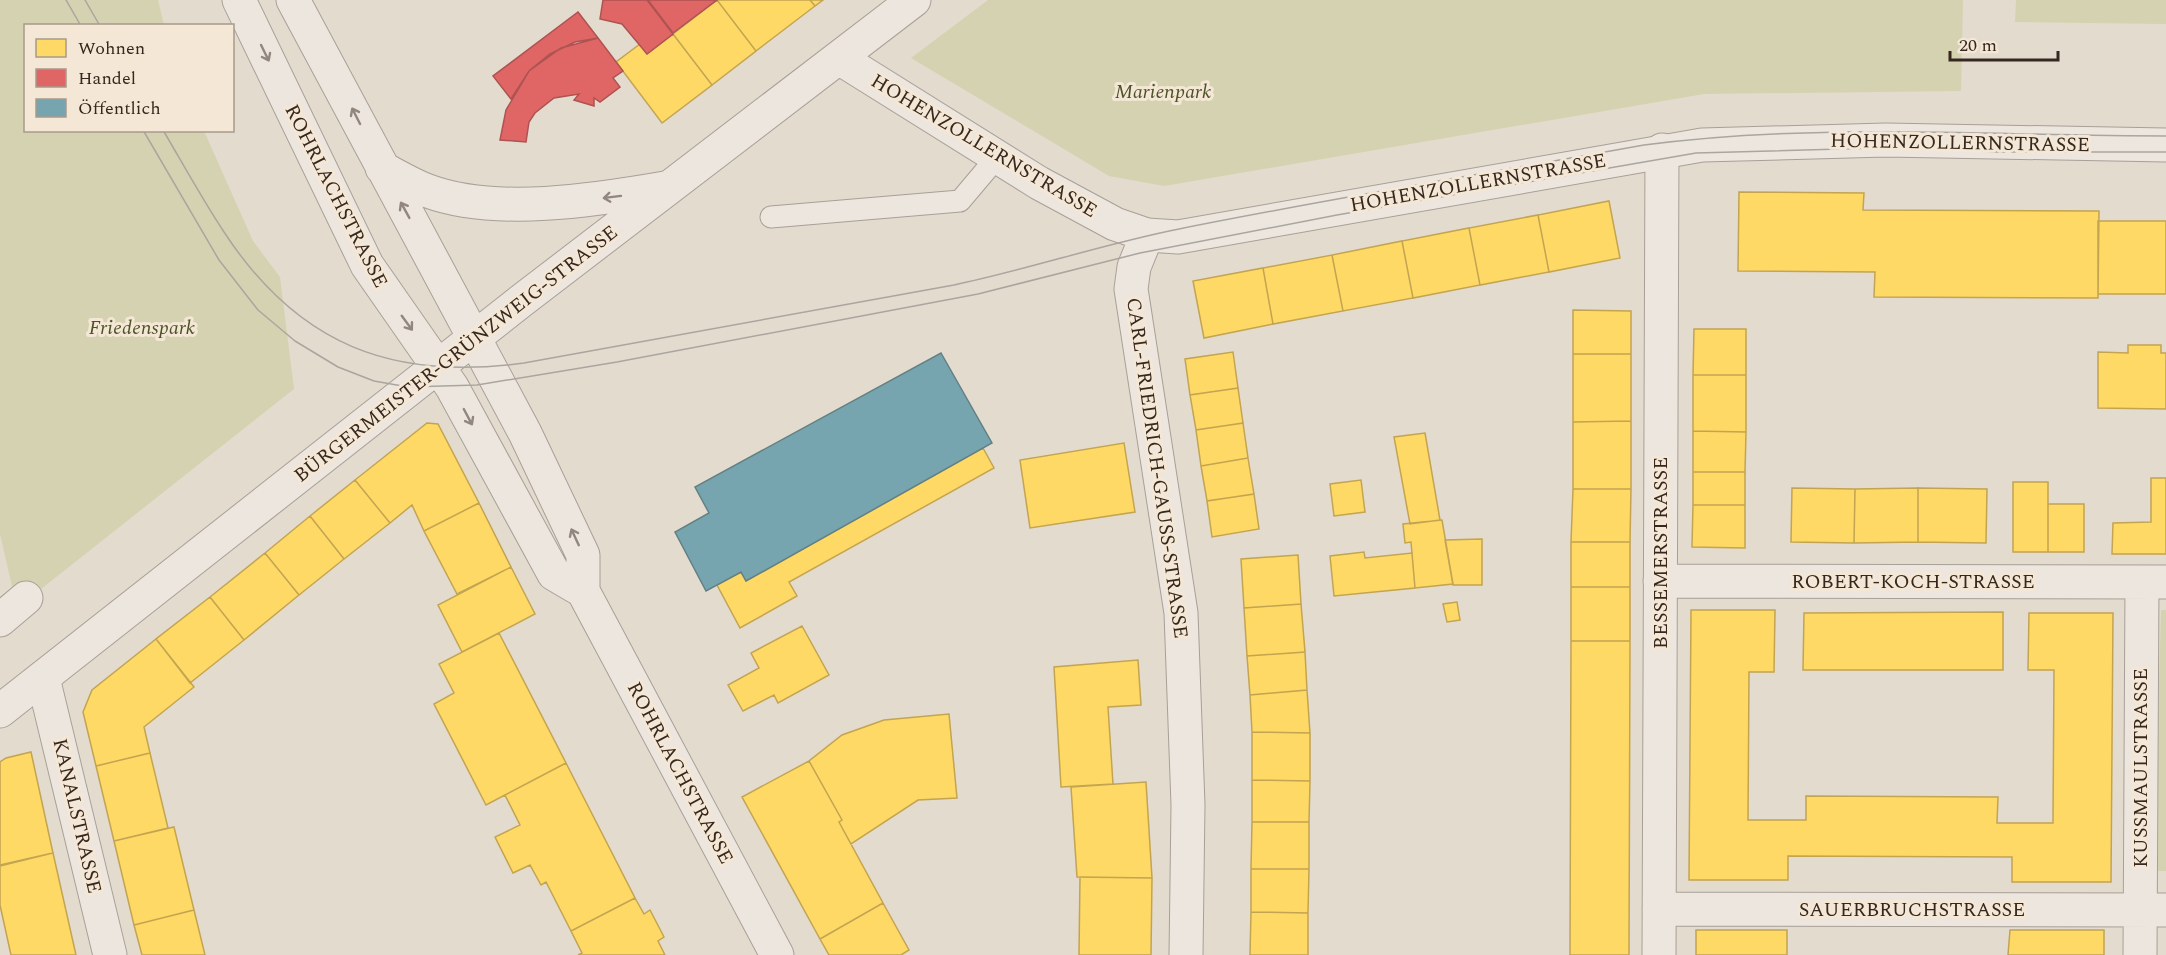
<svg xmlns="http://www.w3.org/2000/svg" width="2166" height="955" viewBox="0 0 2166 955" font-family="Spectral,serif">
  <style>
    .green { fill: #d5d2b1 }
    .homes { fill: #ffd966; stroke: #c3a451; stroke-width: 1.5 }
    .shops { fill: #e06666; stroke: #ad5351; stroke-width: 1.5 }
    .public { fill: #76a5af; stroke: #638084; stroke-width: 1.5 }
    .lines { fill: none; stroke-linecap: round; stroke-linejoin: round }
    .service-casing { stroke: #a8a097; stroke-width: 23 }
    .minor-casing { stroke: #a8a097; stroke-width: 35 }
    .tertiary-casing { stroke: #a8a097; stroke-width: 35 }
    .service { stroke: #ece6df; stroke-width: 21 }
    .minor { stroke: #ece6df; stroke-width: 33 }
    .tertiary { stroke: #ece6df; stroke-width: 33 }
    .tram { stroke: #aba59f; stroke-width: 1.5 }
    .oneway { stroke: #92877f }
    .labels { text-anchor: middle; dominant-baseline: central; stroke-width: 6; stroke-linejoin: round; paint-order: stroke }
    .park-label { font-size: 20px; font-style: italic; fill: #4c5227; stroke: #f4e7d5 }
    .street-label { font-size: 20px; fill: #37281f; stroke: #f4e7d5 }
  </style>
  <rect width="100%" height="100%" fill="#e3dbce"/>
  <path class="green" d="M 0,0 L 158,0 L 164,25 L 26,26 L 26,130 L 204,131 L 253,241 L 280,277 L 294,389 L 17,608 L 0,534 Z
    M 988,0 L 1963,0 L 1961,91 L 1704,94 L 1164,186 L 1109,176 L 911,58 Z
    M 2016,0 L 2166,0 L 2166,24 L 2015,22 Z
    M 2161,610 L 2166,610 L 2166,871 L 2154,871 Z"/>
  <path class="homes" d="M 717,0 L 756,51 L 712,85 L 673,34 Z
    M 717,0 L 810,0 L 815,6 L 756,51 Z
    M 810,0 L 823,0 L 815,6 Z
    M 673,34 L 712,85 L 662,123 L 616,62 L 640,44 L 647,54 Z
    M 1739,192 L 1864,193 L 1863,210 L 2099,211 L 2098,298 L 1874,297 L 1875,272 L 1738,271 Z
    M 1609,201 L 1620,258 L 1549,272 L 1538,215 Z
    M 1538,215 L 1549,272 L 1480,285 L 1469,228 Z
    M 2098,221 L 2166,221 L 2166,294 L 2098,294 Z
    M 1469,228 L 1480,285 L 1413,298 L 1402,241 Z
    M 1402,241 L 1413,298 L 1343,311 L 1332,255 Z
    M 1332,255 L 1343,311 L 1273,324 L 1263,268 Z
    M 1263,268 L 1273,324 L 1204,338 L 1193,281 Z
    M 1573,310 L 1631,311 L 1631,354 L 1573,354 Z
    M 1694,329 L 1746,329 L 1746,375 L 1693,375 Z
    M 2128,345 L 2161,345 L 2161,353 L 2166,353 L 2166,409 L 2098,408 L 2098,352 L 2128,353 Z
    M 1233,352 L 1238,388 L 1190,395 L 1185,359 Z
    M 1573,354 L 1631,354 L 1631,421 L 1573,422 Z
    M 1693,375 L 1746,375 L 1746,432 L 1693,431 Z
    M 1238,388 L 1243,423 L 1196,430 L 1190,395 Z
    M 1631,421 L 1631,489 L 1573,489 L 1573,422 Z
    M 427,423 L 438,424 L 479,503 L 424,531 L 412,505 L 390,523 L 355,480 Z
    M 1243,423 L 1248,458 L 1201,466 L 1196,430 Z
    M 1693,431 L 1746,432 L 1745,472 L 1693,472 Z
    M 1425,433 L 1440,520 L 1410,524 L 1394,437 Z
    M 1124,443 L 1135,512 L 1030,528 L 1020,460 Z
    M 983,448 L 994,468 L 789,582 L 797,596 L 740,628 L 717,585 L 741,572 L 746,581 Z
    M 1248,458 L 1254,494 L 1207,501 L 1201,466 Z
    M 1693,472 L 1745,472 L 1745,505 L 1693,505 Z
    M 2151,478 L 2166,478 L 2166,554 L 2112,554 L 2113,523 L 2151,522 Z
    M 355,480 L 390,523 L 344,559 L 310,516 Z
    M 1361,480 L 1365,512 L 1334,516 L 1330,484 Z
    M 2013,482 L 2048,482 L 2048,552 L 2013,552 Z
    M 1792,488 L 1855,489 L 1854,543 L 1791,542 Z
    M 1918,488 L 1987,489 L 1986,543 L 1918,542 Z
    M 1918,488 L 1918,542 L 1854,543 L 1855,489 Z
    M 1573,489 L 1631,489 L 1630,542 L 1571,542 Z
    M 1254,494 L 1259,529 L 1212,537 L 1207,501 Z
    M 479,503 L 511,567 L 457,594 L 424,531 Z
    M 2048,504 L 2084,504 L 2084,552 L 2048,552 Z
    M 1693,505 L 1745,505 L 1745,548 L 1692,547 Z
    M 310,516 L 344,559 L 299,595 L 265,553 Z
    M 1442,520 L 1453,584 L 1415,588 L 1411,542 L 1405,543 L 1403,524 Z
    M 1482,539 L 1482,585 L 1453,585 L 1445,540 Z
    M 1571,542 L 1630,542 L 1630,587 L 1571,587 Z
    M 1364,552 L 1365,558 L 1412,553 L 1415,588 L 1334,596 L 1330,556 Z
    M 265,553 L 299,595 L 244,640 L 210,597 Z
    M 1298,555 L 1301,604 L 1244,608 L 1241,559 Z
    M 511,567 L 535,614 L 462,652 L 438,605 Z
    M 1571,587 L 1630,587 L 1630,641 L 1571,641 Z
    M 210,597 L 244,640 L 190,683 L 156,639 Z
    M 1457,602 L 1460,620 L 1447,622 L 1443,604 Z
    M 1301,604 L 1305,652 L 1247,656 L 1244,608 Z
    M 1691,610 L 1775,610 L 1774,672 L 1749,672 L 1748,820 L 1806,820 L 1806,796 L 1998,797 L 1997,823 L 2053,823 L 2054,670 L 2028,670 L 2029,613 L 2113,613 L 2111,882 L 2012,882 L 2012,857 L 1788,856 L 1788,880 L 1689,880 Z
    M 2003,612 L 2003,670 L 1803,670 L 1804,613 Z
    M 802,626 L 829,675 L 778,703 L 774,695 L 743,711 L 728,685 L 759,668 L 751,653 Z
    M 499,633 L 566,763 L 486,805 L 434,704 L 454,693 L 439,664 Z
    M 156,639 L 194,687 L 144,727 L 150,753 L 96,766 L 83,712 L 92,690 Z
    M 1571,641 L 1630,641 L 1629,955 L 1570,955 Z
    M 1305,652 L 1307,690 L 1250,695 L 1247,656 Z
    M 1138,660 L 1141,705 L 1108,707 L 1113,784 L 1061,787 L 1054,667 Z
    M 1307,690 L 1310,733 L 1252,732 L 1250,695 Z
    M 949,714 L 957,798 L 918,800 L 851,844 L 839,822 L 842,820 L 809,761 L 842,735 L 884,720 Z
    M 1252,732 L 1310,733 L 1310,781 L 1252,780 Z
    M 31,752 L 53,853 L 0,866 L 0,762 L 6,758 Z
    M 150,753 L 168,828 L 114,841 L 96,766 Z
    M 809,761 L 842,820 L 839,822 L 883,903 L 820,939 L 742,797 Z
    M 566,763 L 635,898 L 571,931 L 546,882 L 541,885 L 530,865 L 513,873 L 495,837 L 520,825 L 505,795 Z
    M 1252,780 L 1310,781 L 1309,822 L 1252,822 Z
    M 1146,782 L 1152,878 L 1077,877 L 1071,787 Z
    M 1252,822 L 1309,822 L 1309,869 L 1251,869 Z
    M 174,827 L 194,910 L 134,925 L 114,841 Z
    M 53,853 L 76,955 L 11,955 L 0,905 L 0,865 Z
    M 1251,869 L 1309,869 L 1308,913 L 1251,912 Z
    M 1080,877 L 1152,878 L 1151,955 L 1079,955 Z
    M 635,898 L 644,914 L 650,910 L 664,937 L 658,941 L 665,955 L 578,955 L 582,953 L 571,931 Z
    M 883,903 L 909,950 L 901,955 L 829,955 L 820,939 Z
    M 194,910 L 205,955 L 142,955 L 134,925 Z
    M 1251,912 L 1308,913 L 1308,955 L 1250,955 Z
    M 1696,930 L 1787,930 L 1787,955 L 1696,955 Z
    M 2010,930 L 2104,930 L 2104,955 L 2008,955 Z"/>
  <path class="shops" d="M 603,0 L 647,0 L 673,34 L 647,54 L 622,24 L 600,19 Z
    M 648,0 L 717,0 L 673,33 Z
    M 578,12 L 598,38 L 575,42 L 550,54 L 529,71 L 511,99 L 493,76 Z
    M 598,38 L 623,71 L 613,78 L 620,87 L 600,102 L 594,98 L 594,106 L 574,100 L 579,94 L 554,98 L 535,113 L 529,122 L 526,142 L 500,140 L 506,110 L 529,71 L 561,48 Z"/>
  <path class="public" d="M 941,353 L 992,443 L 746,581 L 741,572 L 706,591 L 675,532 L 709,513 L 695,487 Z"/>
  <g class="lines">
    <defs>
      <path id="service" d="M 771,217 L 960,201 L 998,156"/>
      <path id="minor" d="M 1147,235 L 1134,267 L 1131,289 L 1181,613 L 1188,805 L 1186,955
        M 1660,581 L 2166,582
        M 0,620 L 26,598
        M 43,678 L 110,955
        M 1659,909 L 2166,910
        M 1659,955 L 1662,150
        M 2140,955 L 2142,582"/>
      <path id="tertiary" d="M 239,0 L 367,265 L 452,387 L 554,574 L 583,591
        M 293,0 L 525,433 L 583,555 L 583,591 L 777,955
        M 839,58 L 1039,183 L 1115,224 L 1147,235 L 1178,237 L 1702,145 L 1886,140 L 2166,145
        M 382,168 C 397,176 412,185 428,191 C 495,216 596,200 665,188
        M 0,711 L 521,301 L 914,0"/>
    </defs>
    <use href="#service" class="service-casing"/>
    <use href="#minor" class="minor-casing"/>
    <use href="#tertiary" class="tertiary-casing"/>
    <use href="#service" class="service"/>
    <use href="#minor" class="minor"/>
    <use href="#tertiary" class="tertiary"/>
    <path class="tram" d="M 66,0 L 81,26
      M 85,0 L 100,26
      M 143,130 L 219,260 L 258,310 L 295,341 L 338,367 L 374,381 L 408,387 L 477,385 L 617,362 L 978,294 L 1140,253 L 1337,215 L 1696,153 L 1912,147 L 1997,152 L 2166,152
      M 163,130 C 183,164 202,199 224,232 C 298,345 392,381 524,363 L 954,285 C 1030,269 1103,244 1179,229 C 1333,198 1489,173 1644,145 C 1816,122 1992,136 2166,136"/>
  </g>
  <defs><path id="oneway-shaft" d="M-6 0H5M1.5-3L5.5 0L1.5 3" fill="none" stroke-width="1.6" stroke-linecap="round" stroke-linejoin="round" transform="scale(1.5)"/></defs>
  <g class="oneway">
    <use href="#oneway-shaft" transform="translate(265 53) rotate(64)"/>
    <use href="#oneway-shaft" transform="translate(356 116) rotate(-117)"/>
    <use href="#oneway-shaft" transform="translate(612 197) rotate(173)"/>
    <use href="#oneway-shaft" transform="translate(405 210) rotate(-119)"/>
    <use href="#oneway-shaft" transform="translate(407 323) rotate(54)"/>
    <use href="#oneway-shaft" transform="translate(468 417) rotate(62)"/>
    <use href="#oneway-shaft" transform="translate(575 537) rotate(-115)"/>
  </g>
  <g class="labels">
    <g class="park-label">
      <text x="1163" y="92">Marienpark</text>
      <text x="142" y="328">Friedenspark</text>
    </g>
    <g class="street-label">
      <text transform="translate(1960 143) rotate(1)">HOHENZOLLERNSTRASSE</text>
      <text transform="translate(984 146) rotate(31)">HOHENZOLLERNSTRASSE</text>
      <text transform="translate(1478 183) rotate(-10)">HOHENZOLLERNSTRASSE</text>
      <text transform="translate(336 196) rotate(63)">ROHRLACHSTRASSE</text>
      <text transform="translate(456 354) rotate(-38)">BÜRGERMEISTER-GRÜNZWEIG-STRASSE</text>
      <text transform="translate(1157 468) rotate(82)">CARL-FRIEDRICH-GAUSS-STRASSE</text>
      <text transform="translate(1661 553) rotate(-90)">BESSEMERSTRASSE</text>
      <text x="1913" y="582">ROBERT-KOCH-STRASSE</text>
      <text transform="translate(2141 768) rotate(-90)">KUSSMAULSTRASSE</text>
      <text transform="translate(680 773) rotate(62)">ROHRLACHSTRASSE</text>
      <text transform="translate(77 816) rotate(77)">KANALSTRASSE</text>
      <text x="1912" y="910">SAUERBRUCHSTRASSE</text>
    </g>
  </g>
  <rect x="24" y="24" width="210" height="108" fill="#f4e7d5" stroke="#a89b8c" stroke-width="1.5"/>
  <rect x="36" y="39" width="30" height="18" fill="#ffd966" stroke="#a89b8c" stroke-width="1.5"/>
  <text x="78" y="54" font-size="18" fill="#37281f">Wohnen</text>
  <rect x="36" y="69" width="30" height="18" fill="#e06666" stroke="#a89b8c" stroke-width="1.5"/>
  <text x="78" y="84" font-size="18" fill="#37281f">Handel</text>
  <rect x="36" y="99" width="30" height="18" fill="#76a5af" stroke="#a89b8c" stroke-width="1.5"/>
  <text x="78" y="114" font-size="18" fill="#37281f">Öffentlich</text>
  <path d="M1950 51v9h108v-9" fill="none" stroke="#37281f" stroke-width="3"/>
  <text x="1959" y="51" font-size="18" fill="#37281f" stroke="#f4e7d5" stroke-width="4.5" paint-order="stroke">20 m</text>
</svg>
